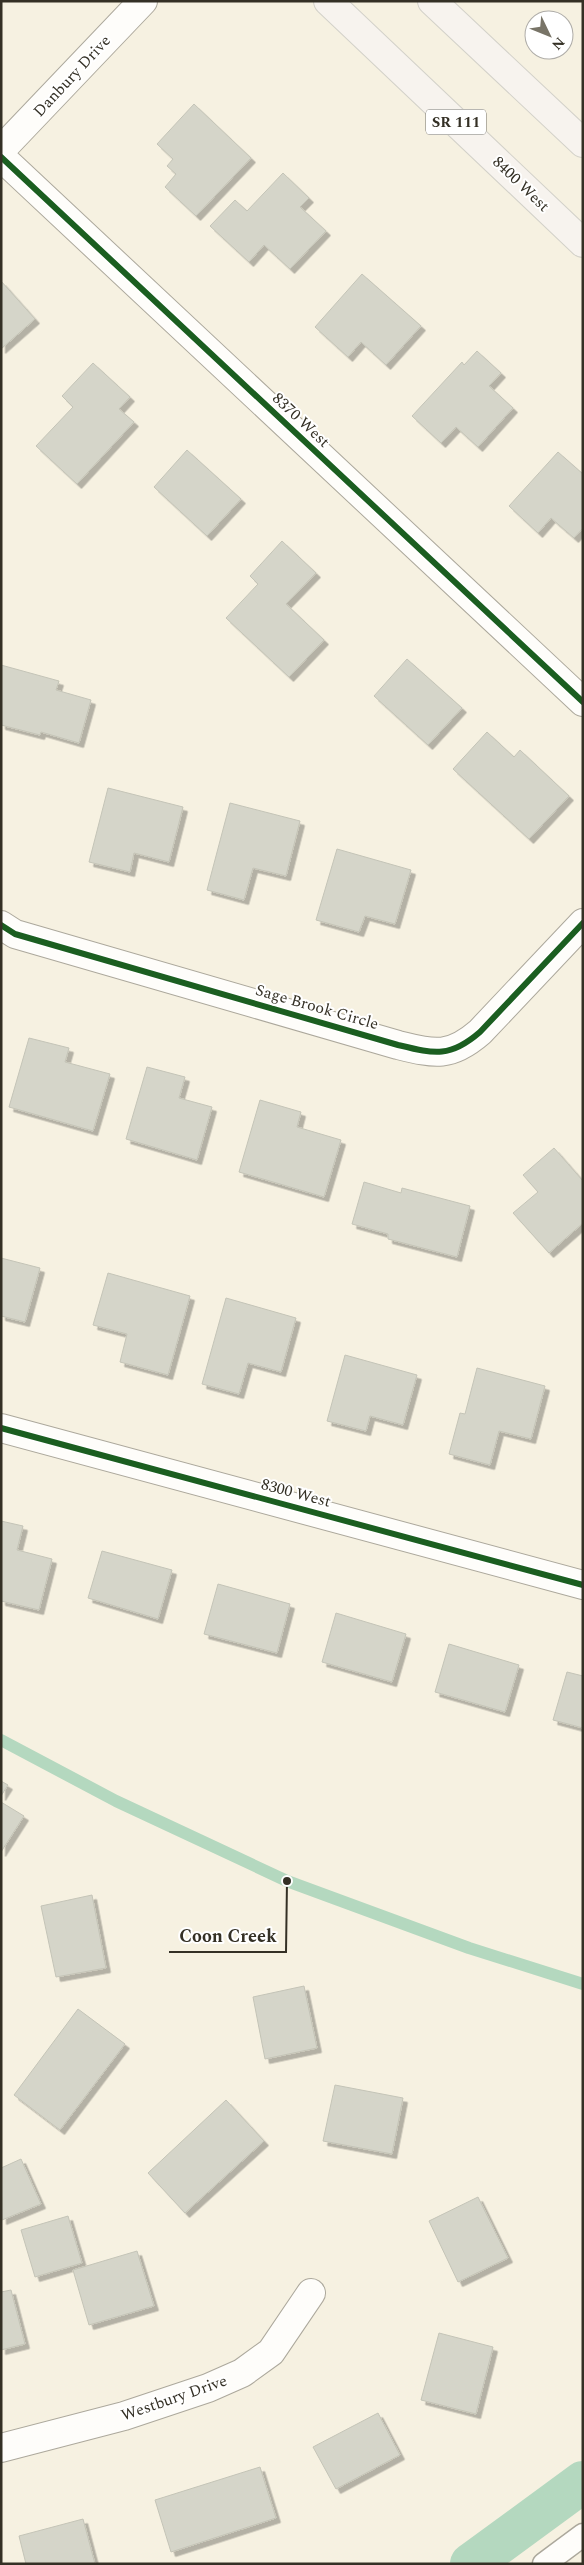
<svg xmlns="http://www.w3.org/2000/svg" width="584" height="2565" viewBox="0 0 584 2565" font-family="Spectral,serif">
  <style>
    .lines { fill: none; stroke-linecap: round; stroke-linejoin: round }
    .stream { stroke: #b4d8bf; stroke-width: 12 }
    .canal { stroke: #b4d8bf; stroke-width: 42 }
    .building { fill: #d5d5c9; stroke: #c4c4b7; filter: url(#shadow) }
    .lane-casing { stroke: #aca89c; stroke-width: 25 }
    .street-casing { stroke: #aca89c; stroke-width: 30 }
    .primary-casing { stroke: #d3d1c9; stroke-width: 30 }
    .lane { stroke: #fefdfa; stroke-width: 22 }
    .street { stroke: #fefdfa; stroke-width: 28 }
    .primary { stroke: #f7f3ee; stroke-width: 28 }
    .cycleway-casing { stroke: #fff; stroke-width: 9 }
    .cycleway { stroke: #1b5e20; stroke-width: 6 }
    .labels { text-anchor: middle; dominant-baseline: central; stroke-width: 4; stroke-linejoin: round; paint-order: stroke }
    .shield { fill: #fff; stroke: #716e66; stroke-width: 1 }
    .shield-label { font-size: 15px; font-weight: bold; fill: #343025 }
    .street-label { font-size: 16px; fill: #343025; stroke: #fff }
    .leader { fill: none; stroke: #343025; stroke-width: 2 }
    .callout-dot { fill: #343025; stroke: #fff; stroke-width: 2 }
    .callout-label { font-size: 18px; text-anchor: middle; font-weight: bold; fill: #343025; stroke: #fff; stroke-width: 4; stroke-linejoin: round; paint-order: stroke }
  </style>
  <defs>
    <filter id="shadow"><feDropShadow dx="4.5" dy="4.5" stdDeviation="0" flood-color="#0004"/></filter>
  </defs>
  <rect width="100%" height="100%" fill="#f6f1e1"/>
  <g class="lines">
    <path class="stream" d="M 1,1740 L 116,1801 L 287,1881 L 469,1948 L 583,1984"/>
    <path class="canal" d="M 471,2564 L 583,2482"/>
  </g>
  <path class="building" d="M 194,104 L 251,158 L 196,216 L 165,187 L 176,174 L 167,166 L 173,159 L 157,144 Z
    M 283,173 L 309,198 L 300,207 L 326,231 L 290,269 L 264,245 L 249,262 L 210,226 L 235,200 L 247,211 Z
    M 362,274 L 421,326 L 386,365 L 361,342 L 348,357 L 315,327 Z
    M 1,281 L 35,319 L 1,349 Z
    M 477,351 L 501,373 L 489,386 L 513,408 L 478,447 L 456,427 L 441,443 L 412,416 L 462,362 L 464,365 Z
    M 93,363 L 130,397 L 119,409 L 134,422 L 77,484 L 36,446 L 73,407 L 62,396 Z
    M 187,450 L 241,499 L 207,536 L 154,487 Z
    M 558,452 L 583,474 L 583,528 L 574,538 L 551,518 L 538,533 L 509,506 Z
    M 282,541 L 316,573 L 286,604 L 324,640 L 289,677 L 226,618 L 258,584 L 250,576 Z
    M 407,659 L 462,708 L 428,745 L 374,696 Z
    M 1,665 L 59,681 L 56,690 L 91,700 L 79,743 L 41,732 L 40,735 L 1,725 Z
    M 487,732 L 514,757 L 520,750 L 569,796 L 529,839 L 453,769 Z
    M 108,788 L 183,807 L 169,862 L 134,853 L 130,872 L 89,862 Z
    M 230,803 L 300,821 L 286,876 L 253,868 L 244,900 L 207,890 Z
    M 337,849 L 411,870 L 395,924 L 365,916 L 359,932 L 316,920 Z
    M 29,1038 L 69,1048 L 65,1062 L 110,1074 L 93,1131 L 9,1107 Z
    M 147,1067 L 185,1077 L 179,1098 L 212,1107 L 197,1160 L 126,1139 Z
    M 260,1100 L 301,1112 L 297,1127 L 341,1140 L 324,1197 L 239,1172 Z
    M 554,1148 L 583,1181 L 583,1223 L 549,1253 L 513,1213 L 538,1192 L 523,1175 Z
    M 364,1182 L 401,1193 L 402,1188 L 470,1206 L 457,1257 L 388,1239 L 388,1234 L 352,1224 Z
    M 1,1258 L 40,1268 L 25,1322 L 1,1316 Z
    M 108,1273 L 190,1296 L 168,1375 L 120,1362 L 127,1334 L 93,1325 Z
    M 226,1298 L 296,1318 L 281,1372 L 248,1363 L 239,1394 L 202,1384 Z
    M 345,1355 L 417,1375 L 403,1425 L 370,1416 L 366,1431 L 327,1421 Z
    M 477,1368 L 545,1386 L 531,1439 L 499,1431 L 490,1465 L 449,1454 L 460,1413 L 465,1414 Z
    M 1,1521 L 23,1526 L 17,1550 L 52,1559 L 39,1610 L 1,1601 Z
    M 102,1551 L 172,1570 L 158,1619 L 88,1598 Z
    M 218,1584 L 290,1604 L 277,1653 L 204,1634 Z
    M 336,1613 L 406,1634 L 392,1682 L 322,1662 Z
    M 449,1644 L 519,1665 L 505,1712 L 435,1692 Z
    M 567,1672 L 583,1676 L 583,1728 L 553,1720 Z
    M 1,1781 L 8,1785 L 1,1796 Z
    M 1,1802 L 24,1816 L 1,1852 Z
    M 92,1895 L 106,1968 L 56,1977 L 41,1906 Z
    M 304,1986 L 317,2048 L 265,2059 L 253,1997 Z
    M 78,2009 L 125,2044 L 60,2130 L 14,2095 Z
    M 335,2085 L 403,2098 L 392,2154 L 323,2141 Z
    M 226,2100 L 264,2141 L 185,2213 L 148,2173 Z
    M 21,2159 L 41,2204 L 2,2220 L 1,2168 Z
    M 478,2197 L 508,2258 L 458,2282 L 429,2221 Z
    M 68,2216 L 82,2263 L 35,2277 L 21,2230 Z
    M 137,2251 L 154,2306 L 89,2325 L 73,2270 Z
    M 11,2290 L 25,2344 L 1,2350 L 1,2292 Z
    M 439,2333 L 493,2347 L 476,2414 L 421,2400 Z
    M 378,2413 L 400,2455 L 336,2489 L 313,2447 Z
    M 260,2467 L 276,2518 L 171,2552 L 155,2500 Z
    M 83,2519 L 95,2564 L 26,2564 L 19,2536 Z"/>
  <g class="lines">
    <defs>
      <path id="lane" d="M 544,2564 L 583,2535"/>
      <path id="street" d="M 1,150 L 143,1
        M 1,157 L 583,702
        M 1,925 L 15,934 L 398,1045 C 435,1054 450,1058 480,1032 L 583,923
        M 1,1428 L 583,1585
        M 1,2448 L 124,2416 L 208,2388 L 242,2373 L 271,2352 L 311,2293"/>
      <path id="primary" d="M 328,1 L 583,243
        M 432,1 L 583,143"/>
    </defs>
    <use href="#lane" class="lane-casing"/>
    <use href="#street" class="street-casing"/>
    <use href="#primary" class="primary-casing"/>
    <use href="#lane" class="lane"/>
    <use href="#street" class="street"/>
    <use href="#primary" class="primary"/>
    <defs>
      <path id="cycleway" d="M 1,157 L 583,702
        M 1,925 L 15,934 L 398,1045 C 435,1054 450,1058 480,1032 L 583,923
        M 1,1428 L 583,1585"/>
    </defs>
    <use href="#cycleway" class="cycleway-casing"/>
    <use href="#cycleway" class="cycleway"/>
  </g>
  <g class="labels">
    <rect class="shield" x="426" y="109.5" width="60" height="25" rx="4"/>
    <g class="shield-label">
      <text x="456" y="122">SR 111</text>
    </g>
    <g class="street-label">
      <text transform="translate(72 76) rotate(-47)">Danbury Drive</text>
      <text transform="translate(521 184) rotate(44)">8400 West</text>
      <text transform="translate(301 420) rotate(43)">8370 West</text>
      <text transform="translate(317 1007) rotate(16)">Sage Brook Circle</text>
      <text transform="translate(296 1493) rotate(15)">8300 West</text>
      <text transform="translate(174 2398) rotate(-19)">Westbury Drive</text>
    </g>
  </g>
  <path class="leader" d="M287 1881L286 1952H169"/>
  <circle class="callout-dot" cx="287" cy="1881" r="5"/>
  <g class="callout-label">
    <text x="228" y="1942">Coon Creek</text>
  </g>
  <rect width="584" height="2565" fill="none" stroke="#343025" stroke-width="5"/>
  <g transform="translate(549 35) rotate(133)"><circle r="24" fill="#ffffff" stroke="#aeaca8"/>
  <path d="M0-4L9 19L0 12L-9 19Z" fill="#787467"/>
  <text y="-8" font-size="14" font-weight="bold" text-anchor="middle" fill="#343025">N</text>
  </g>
</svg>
